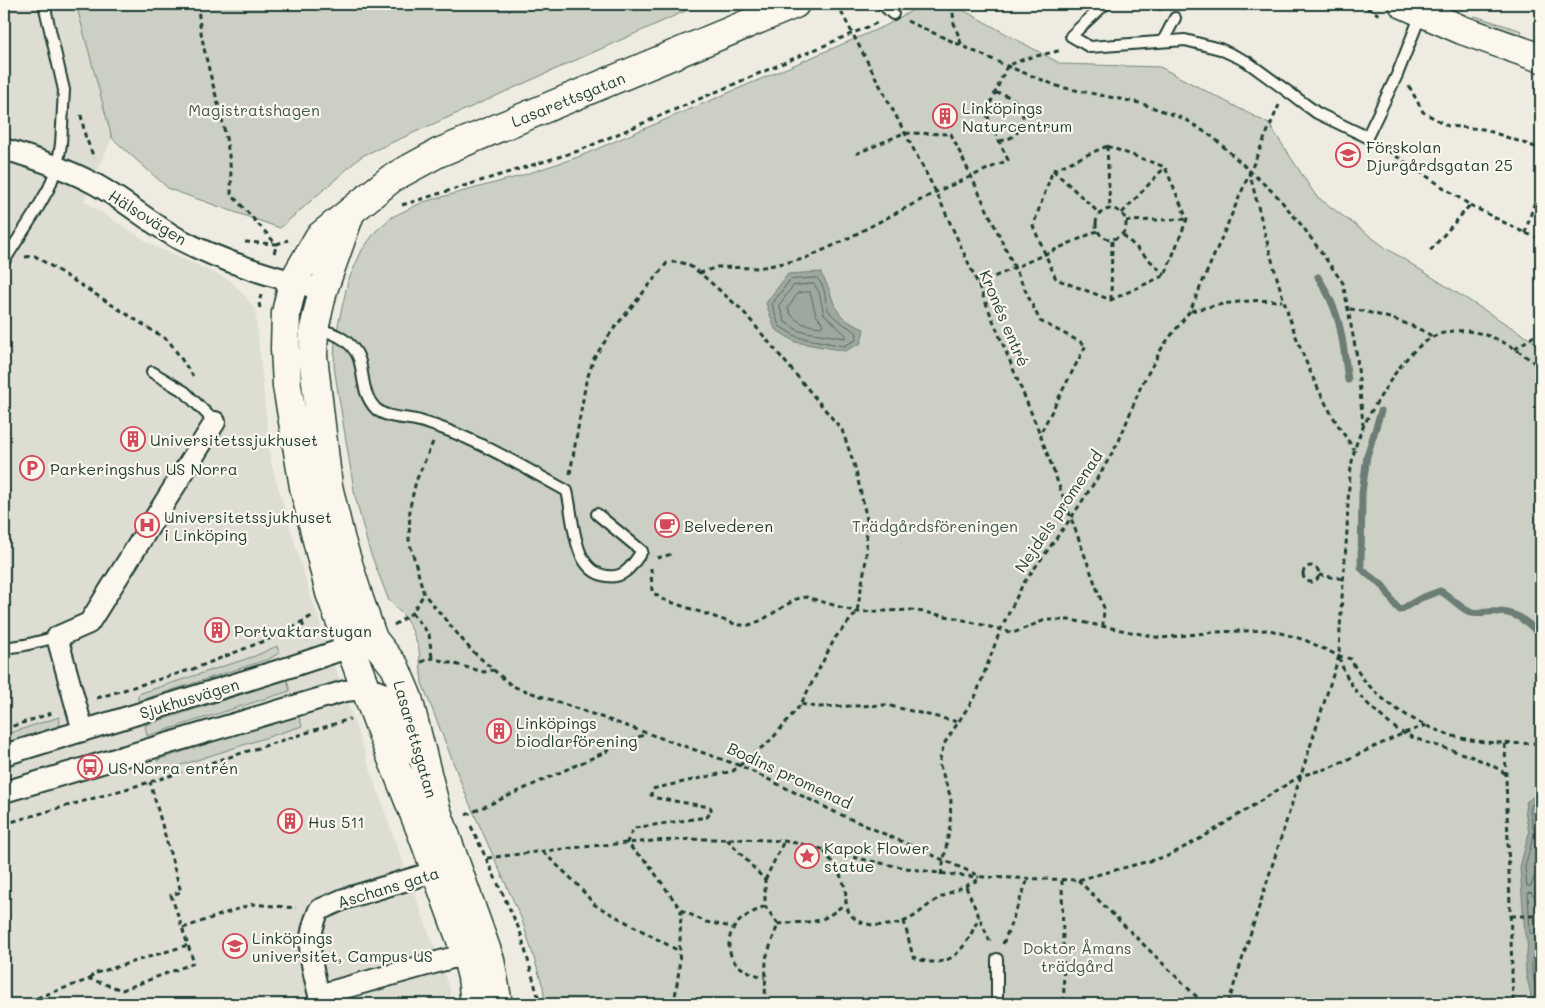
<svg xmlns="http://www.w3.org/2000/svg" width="1545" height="1008" viewBox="0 0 1545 1008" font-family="Mali,sans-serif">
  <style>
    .built { fill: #ddddd2 }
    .green { fill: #cbcfc4; stroke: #75867c }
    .water { fill: #9fa89f; stroke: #6c7d74 }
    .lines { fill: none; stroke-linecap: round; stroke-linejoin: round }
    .shore { stroke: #52685f; stroke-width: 1 }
    .stream { stroke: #6c7d74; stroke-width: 7 }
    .service-casing { stroke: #1f3d34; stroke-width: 14 }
    .minor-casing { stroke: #1f3d34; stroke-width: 24 }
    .secondary-casing { stroke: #1f3d34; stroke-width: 31 }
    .path { stroke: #1f3d34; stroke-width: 3; stroke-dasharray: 5 4; stroke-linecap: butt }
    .service { stroke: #fbf7ec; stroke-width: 10 }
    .minor { stroke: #fbf7ec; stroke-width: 20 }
    .secondary { stroke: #fbf7ec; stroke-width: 28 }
    .service-bridge-casing { stroke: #1f3d34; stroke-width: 14; stroke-linecap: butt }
    .service-bridge { stroke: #fbf7ec; stroke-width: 10 }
    .labels { text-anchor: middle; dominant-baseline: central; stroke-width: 4.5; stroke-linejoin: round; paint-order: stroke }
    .street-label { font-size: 16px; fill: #1f3d34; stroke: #fbf7ec }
    .poi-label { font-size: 16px; fill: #1f3d34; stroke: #fbf7ec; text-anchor: start }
    .park-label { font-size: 16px; fill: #415a51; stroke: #fbf7ec }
  </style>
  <rect width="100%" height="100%" fill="#eeece1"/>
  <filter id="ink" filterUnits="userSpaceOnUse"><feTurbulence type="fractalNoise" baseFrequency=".02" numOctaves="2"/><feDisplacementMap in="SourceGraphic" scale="10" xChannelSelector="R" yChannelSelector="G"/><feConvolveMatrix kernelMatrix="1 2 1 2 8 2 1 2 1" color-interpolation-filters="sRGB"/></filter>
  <g filter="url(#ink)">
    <path class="built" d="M 4,4 L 76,4 L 112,138 L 84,201 L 154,246 L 230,280 L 255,308 L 271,463 L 308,588 L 395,841 L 450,989 L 451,1004 L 4,1004 Z"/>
    <path class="green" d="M 76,4 L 701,4 L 362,156 L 280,228 L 169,189 L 112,138 Z
      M 923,4 L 952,4 L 1061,64 L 1160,67 L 1269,124 L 1316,196 L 1386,248 L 1541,346 L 1541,1004 L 545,1004 L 543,987 L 522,920 L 468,800 L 422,683 L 419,649 L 412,630 L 403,615 L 389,601 L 369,549 L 355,496 L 334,367 L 335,338 L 348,281 L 362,250 L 376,231 L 392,217 L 423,202 L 517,177 L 578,157 L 885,26 Z
      M 1475,16 L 1522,31 L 1520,38 L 1473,20 Z
      M 277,646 L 279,653 L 269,659 L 138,701 L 138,695 L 141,693 L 255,656 Z
      M 287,680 L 290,691 L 147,736 L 145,725 Z
      M 298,714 L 302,726 L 169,769 L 161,768 L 157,760 Z
      M 59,717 L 60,725 L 56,728 L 4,744 L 4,735 Z"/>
    <path class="water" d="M 820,272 C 839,301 826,314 864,329 L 861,343 L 845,351 L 795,342 L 775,329 L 766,303 L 788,274 Z
      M 1536,795 L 1541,796 L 1541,847 L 1538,855 L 1541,861 L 1541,878 L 1537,881 L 1536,890 L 1541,899 L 1541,933 L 1537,942 L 1537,951 L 1541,954 L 1541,1004 L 1530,1004 C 1533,992 1527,984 1526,972 C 1524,959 1531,947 1525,935 L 1520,867 L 1529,833 L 1525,810 L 1526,802 Z"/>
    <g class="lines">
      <path class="shore" d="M 817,278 C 828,289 823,300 829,311 C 836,321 848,326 857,333 L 856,340 L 844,346 L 797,337 L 779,326 L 772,304 L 790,280 Z
        M 814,284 L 819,292 L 824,314 L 846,335 L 846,338 L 799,331 L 785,322 L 779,305 L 793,286 Z
        M 810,292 L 816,315 L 823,324 L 821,327 C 806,325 793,323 788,308 L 798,293 Z
        M 1541,801 L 1532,804 L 1530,810 L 1534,833 L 1525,867 L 1527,886 L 1531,886 L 1534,877 L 1541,874
        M 1541,900 L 1536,899 L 1531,892 L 1528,893 L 1530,933 L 1533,934 L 1541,930
        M 1535,1004 C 1539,989 1530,974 1532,958 L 1534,956 L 1541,958"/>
      <path class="stream" d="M 1318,277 C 1342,315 1342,337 1348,380
        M 1381,411 L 1367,456 L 1362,493 L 1361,567 C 1367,577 1375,578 1383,586 C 1390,594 1391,603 1400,610 L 1421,598 L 1440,591 C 1452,597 1459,608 1472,613 C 1477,615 1482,612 1487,612 C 1514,610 1524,618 1541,636"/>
      <defs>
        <path id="service" d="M 882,4 L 893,14
          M 1105,4 L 1071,36 L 1090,47 L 1185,40 L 1220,49 L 1246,61 L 1317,113 L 1367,137 L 1397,75 L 1421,14
          M 1163,41 L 1175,18
          M 36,211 L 49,188 L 57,167 L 61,144 L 64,90 L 44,4
          M 315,329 C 337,332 358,344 361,367 C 364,383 364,396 376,409 C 388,419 406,417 420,421 C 473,436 519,465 567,491 C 574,518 572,571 607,576 C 625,579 633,564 642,551 L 597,514
          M 152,372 L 185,392 L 215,422
          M 4,648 L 25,645 L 57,637
          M 997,1004 L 997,959"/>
        <path id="minor" d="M 4,149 C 34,158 65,168 93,183 C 123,199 149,222 179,239 C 225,263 274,277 323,290
          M 83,731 L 57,637 L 89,623 L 215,422
          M 4,755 L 290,667 L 362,643
          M 4,792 L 345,691 C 360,690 377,686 389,698 L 413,754
          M 447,868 L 344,899 L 319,910 C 304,944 311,961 319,995 L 466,954"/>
        <path id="secondary" d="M 1403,4 L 1462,30 L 1541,58
          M 351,211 L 323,290 L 314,329 L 313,356 L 328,486 L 341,541 L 360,602 L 373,639 L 395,667 L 408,698 L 436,809 L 490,960 L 498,1004
          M 475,1004 L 472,977 L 466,954 L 423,836 L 385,741 L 330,593 L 304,487 L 287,386 L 285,348 L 286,313 L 293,282 L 319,237 L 392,178 L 438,153 L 795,4"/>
      </defs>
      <use href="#service" class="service-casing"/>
      <use href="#minor" class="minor-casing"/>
      <use href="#secondary" class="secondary-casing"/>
      <path class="path" d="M 198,4 C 201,69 234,129 231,194 L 276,244
        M 837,4 L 936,192 L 978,284 L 1040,434 L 1071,518 L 1104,608 L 1103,625
        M 952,4 L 954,23 L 962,46
        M 1150,4 L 1161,10
        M 1359,4 L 1380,15
        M 907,21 L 1007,66 L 1060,87 L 1140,103 L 1185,119 L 1214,138 L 1277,196 L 1303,227 L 1343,283 L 1357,357 L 1363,425
        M 1409,86 L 1423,112 L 1448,126 L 1483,129 L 1541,149
        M 995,93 C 1033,97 1030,137 1000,141
        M 81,115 L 85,135 L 94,158
        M 1107,146 L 1165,167 L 1187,219 L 1165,275 L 1111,300 L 1056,279 L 1033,226 L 1053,170 Z
        M 1107,146 L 1110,209
        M 1381,146 L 1470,205 L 1429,252
        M 856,154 L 904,133 L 951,134 L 1040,321 L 1086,345 L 1040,434
        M 1053,170 L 1100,214
        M 1249,171 C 1274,268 1295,367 1354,449
        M 402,205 L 578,151 L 879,22
        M 1470,205 L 1525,233 L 1541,239
        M1096 224a15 15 0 1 1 30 0a15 15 0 1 1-30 0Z
        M 1122,213 L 1165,167
        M 1126,221 L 1187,219
        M 1525,233 L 1541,182
        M 1123,235 L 1165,275
        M 245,242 L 277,244
        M 274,253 L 277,244 L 288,240
        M 25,257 L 35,256 L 169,341 L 193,376
        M 978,284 L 1097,231
        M 1111,300 L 1112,240
        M 260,308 L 259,303 L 261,295
        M 1350,309 C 1373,312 1415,324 1433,337
        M 1191,311 C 1222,303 1250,299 1282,301
        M 1515,349 L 1541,331
        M 433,442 L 416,481 L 410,507 L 409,540 L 424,594 L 471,650 L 512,686 L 741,766 L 837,813 L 982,877 L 1078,880 L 1168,856 L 1203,837 L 1300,776 L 1329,768 L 1404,733 L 1427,725
        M 570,474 L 586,382 L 594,358 L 612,331 L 667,263 C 681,260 688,264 700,273
        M 657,558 L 672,554
        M1303 574a8 8 0 1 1 16 0a8 8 0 1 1-16 0Z
        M 651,568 L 652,592 L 662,599 L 738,625 L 749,625 L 762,620 L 796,599 L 806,597 L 857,612 L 912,610 L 956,618 L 1013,633 L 1045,620 L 1071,620 L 1161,638 L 1215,632 L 1270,630 L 1305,640 L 1339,656 L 1351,659 C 1368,697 1415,724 1453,736 C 1482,744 1512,744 1541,743
        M 1319,575 L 1344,579
        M 412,613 L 429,634 L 432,658
        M 302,622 L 308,640
        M 394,625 L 412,613 L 424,594
        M 1339,657 C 1346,679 1355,692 1372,708 C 1382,717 1393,728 1405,734 C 1438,749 1476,753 1506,774
        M 421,662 L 432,658 L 484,672 L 493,670
        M 97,698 L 193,669 L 279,635 L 312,616
        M 801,704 L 816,707 L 886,705 L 958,722
        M 4,729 L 55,712
        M 1505,744 L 1513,1004
        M 466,815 L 645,734
        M 4,824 L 150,782 L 350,719
        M 471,826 L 520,931 L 540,1004
        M 727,839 L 765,880 L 765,906 L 778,924 L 766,958 L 765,1004
        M 824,851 C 832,863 842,874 845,888 C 847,897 844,905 850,914 C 862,930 896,927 911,918 C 919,914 925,907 933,902 C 948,892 966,887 981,878
        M 543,852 L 575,882 L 595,905 L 679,951
        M 487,858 C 585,846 683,834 782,841 C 804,843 827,851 848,856 C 892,866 934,874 979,877
        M 941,875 L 950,826 L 951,798 L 939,763 L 944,744 L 976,695 L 1000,631 L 1023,584 L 1071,518 L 1100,474 L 1119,441 L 1141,386 L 1163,346 L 1190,311 L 1279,105
        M 765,880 L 784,841
        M 1062,880 L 1064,1004
        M 1078,880 L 1204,1004
        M 966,887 L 991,944
        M 765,906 C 747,915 728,923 729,947 C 730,955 733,962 740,967 C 747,972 758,975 765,978
        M 681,910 L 706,922 L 732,927
        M 1511,916 L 1541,916
        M 904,921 L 913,957 C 951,973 965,949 979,917
        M 778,924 C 810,920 818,928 845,903
        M 183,928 L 252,904 L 296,908
        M 1003,944 L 1028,879
        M 90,979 L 93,974 L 188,945
        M 20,1004 L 90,979 L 122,990 L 194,963 L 171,895 L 181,892 L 150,782
        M 674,1004 L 679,970 L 681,910 L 647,862 L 634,851 L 627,842 L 634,828 L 707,817 L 712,811 L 710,807 L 656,798 L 651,795 L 652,789 L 733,771 L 772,739 L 801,704 L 835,638 L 857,612 L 866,560 L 867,520 L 855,467 L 842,430 L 742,310 L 700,273 L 717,267 L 758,268 L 804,259 L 839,243 L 936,192 L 1008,160 L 986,113 L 1007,66 L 1024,59 L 1062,50
        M 1228,1004 L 1339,656 C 1340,615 1344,573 1347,531 C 1348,505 1348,474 1355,448 C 1361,428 1372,409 1384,391 C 1395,372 1409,352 1428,340 C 1465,316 1513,343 1541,369"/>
      <use href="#service" class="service"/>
      <use href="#minor" class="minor"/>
      <use href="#secondary" class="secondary"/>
      <defs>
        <path id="service-bridge" d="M 4,261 L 36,211"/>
      </defs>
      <use href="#service-bridge" class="service-bridge-casing"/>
      <use href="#service-bridge" class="service-bridge"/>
    </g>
  </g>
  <defs>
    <symbol id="building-ring" viewBox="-11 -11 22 22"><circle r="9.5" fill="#fbf7ec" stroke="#d1495b" stroke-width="1.5"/><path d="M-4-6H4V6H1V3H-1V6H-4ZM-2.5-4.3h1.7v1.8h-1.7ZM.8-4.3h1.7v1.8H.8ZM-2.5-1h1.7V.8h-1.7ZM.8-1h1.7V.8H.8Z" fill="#d1495b"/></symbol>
    <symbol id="school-ring" viewBox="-11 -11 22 22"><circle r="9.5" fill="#fbf7ec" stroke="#d1495b" stroke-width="1.5"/><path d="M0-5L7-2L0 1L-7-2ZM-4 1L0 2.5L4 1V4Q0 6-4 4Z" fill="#d1495b"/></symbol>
    <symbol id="parking-ring" viewBox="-11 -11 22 22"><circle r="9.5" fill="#fbf7ec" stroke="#d1495b" stroke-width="1.5"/><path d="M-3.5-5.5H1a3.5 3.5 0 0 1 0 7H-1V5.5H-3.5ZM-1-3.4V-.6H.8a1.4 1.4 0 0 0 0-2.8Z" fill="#d1495b"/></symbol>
    <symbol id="hospital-ring" viewBox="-11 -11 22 22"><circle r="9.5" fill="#fbf7ec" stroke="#d1495b" stroke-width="1.5"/><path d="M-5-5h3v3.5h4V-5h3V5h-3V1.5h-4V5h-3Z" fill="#d1495b"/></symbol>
    <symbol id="cafe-ring" viewBox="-11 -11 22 22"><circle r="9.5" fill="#fbf7ec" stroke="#d1495b" stroke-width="1.5"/><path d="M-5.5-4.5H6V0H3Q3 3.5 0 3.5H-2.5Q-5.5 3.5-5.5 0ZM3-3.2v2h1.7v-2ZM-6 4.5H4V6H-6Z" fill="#d1495b"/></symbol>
    <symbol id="bus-ring" viewBox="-11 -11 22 22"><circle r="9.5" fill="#fbf7ec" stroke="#d1495b" stroke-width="1.5"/><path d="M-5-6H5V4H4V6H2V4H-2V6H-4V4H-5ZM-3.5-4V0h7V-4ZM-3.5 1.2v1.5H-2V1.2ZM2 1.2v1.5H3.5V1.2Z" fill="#d1495b"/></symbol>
    <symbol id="sight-ring" viewBox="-11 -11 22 22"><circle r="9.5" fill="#fbf7ec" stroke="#d1495b" stroke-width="1.5"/><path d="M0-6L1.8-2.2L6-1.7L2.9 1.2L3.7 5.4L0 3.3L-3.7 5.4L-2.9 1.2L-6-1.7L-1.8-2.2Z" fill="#d1495b"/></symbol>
    <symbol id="university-ring" viewBox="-11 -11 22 22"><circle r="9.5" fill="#fbf7ec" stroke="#d1495b" stroke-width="1.5"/><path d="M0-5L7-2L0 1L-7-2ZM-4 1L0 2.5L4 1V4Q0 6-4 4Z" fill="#d1495b"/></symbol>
  </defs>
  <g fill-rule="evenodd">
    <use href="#building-ring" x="931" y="102" width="28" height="28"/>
    <use href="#school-ring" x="1334" y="141" width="28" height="28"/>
    <use href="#building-ring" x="119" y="425" width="28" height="28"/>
    <use href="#parking-ring" x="18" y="454" width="28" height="28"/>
    <use href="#hospital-ring" x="133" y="511" width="28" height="28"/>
    <use href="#cafe-ring" x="653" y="511" width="28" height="28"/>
    <use href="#building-ring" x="203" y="616" width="28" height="28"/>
    <use href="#building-ring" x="485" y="717" width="28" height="28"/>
    <use href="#bus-ring" x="76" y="753" width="28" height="28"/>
    <use href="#building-ring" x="276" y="807" width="28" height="28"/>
    <use href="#sight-ring" x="793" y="842" width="28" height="28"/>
    <use href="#university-ring" x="221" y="932" width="28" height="28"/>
  </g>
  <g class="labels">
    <g class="street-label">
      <text transform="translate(568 99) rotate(-22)">Lasarettsgatan</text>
      <text transform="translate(148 217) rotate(32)">Hälsovägen</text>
      <text transform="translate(1005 318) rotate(67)">Kronés entré</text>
      <text transform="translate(1058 511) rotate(-56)">Nejdels promenad</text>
      <text transform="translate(189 698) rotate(-17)">Sjukhusvägen</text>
      <text transform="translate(416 739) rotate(74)">Lasarettsgatan</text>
      <text transform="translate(790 775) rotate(25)">Bodins promenad</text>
      <text transform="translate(388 887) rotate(-17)">Aschans gata</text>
    </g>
    <g class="poi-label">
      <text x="962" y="107">Linköpings<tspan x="962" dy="18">Naturcentrum</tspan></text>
      <text x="1366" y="146">Förskolan<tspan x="1366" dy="18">Djurgårdsgatan 25</tspan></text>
      <text x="150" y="439">Universitetssjukhuset</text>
      <text x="50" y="468">Parkeringshus US Norra</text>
      <text x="164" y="516">Universitetssjukhuset<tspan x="164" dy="18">i Linköping</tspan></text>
      <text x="684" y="525">Belvederen</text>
      <text x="234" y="630">Portvaktarstugan</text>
      <text x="516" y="722">Linköpings<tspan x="516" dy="18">biodlarförening</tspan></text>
      <text x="108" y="767">US Norra entrén</text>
      <text x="308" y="821">Hus 511</text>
      <text x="824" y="847">Kapok Flower<tspan x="824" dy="18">statue</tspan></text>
      <text x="252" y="937">Linköpings<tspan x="252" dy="18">universitet, Campus US</tspan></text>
    </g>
    <g class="park-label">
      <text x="254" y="109">Magistratshagen</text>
      <text x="935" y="525">Trädgårdsföreningen</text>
      <text x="1077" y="947">Doktor Åmans<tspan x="1077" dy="18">trädgård</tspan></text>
    </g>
  </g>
  <rect width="1545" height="1008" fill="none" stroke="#fbf7ec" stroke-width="20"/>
  <rect x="10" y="10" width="1525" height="988" fill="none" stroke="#1f3d34" stroke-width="2" filter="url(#ink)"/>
</svg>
